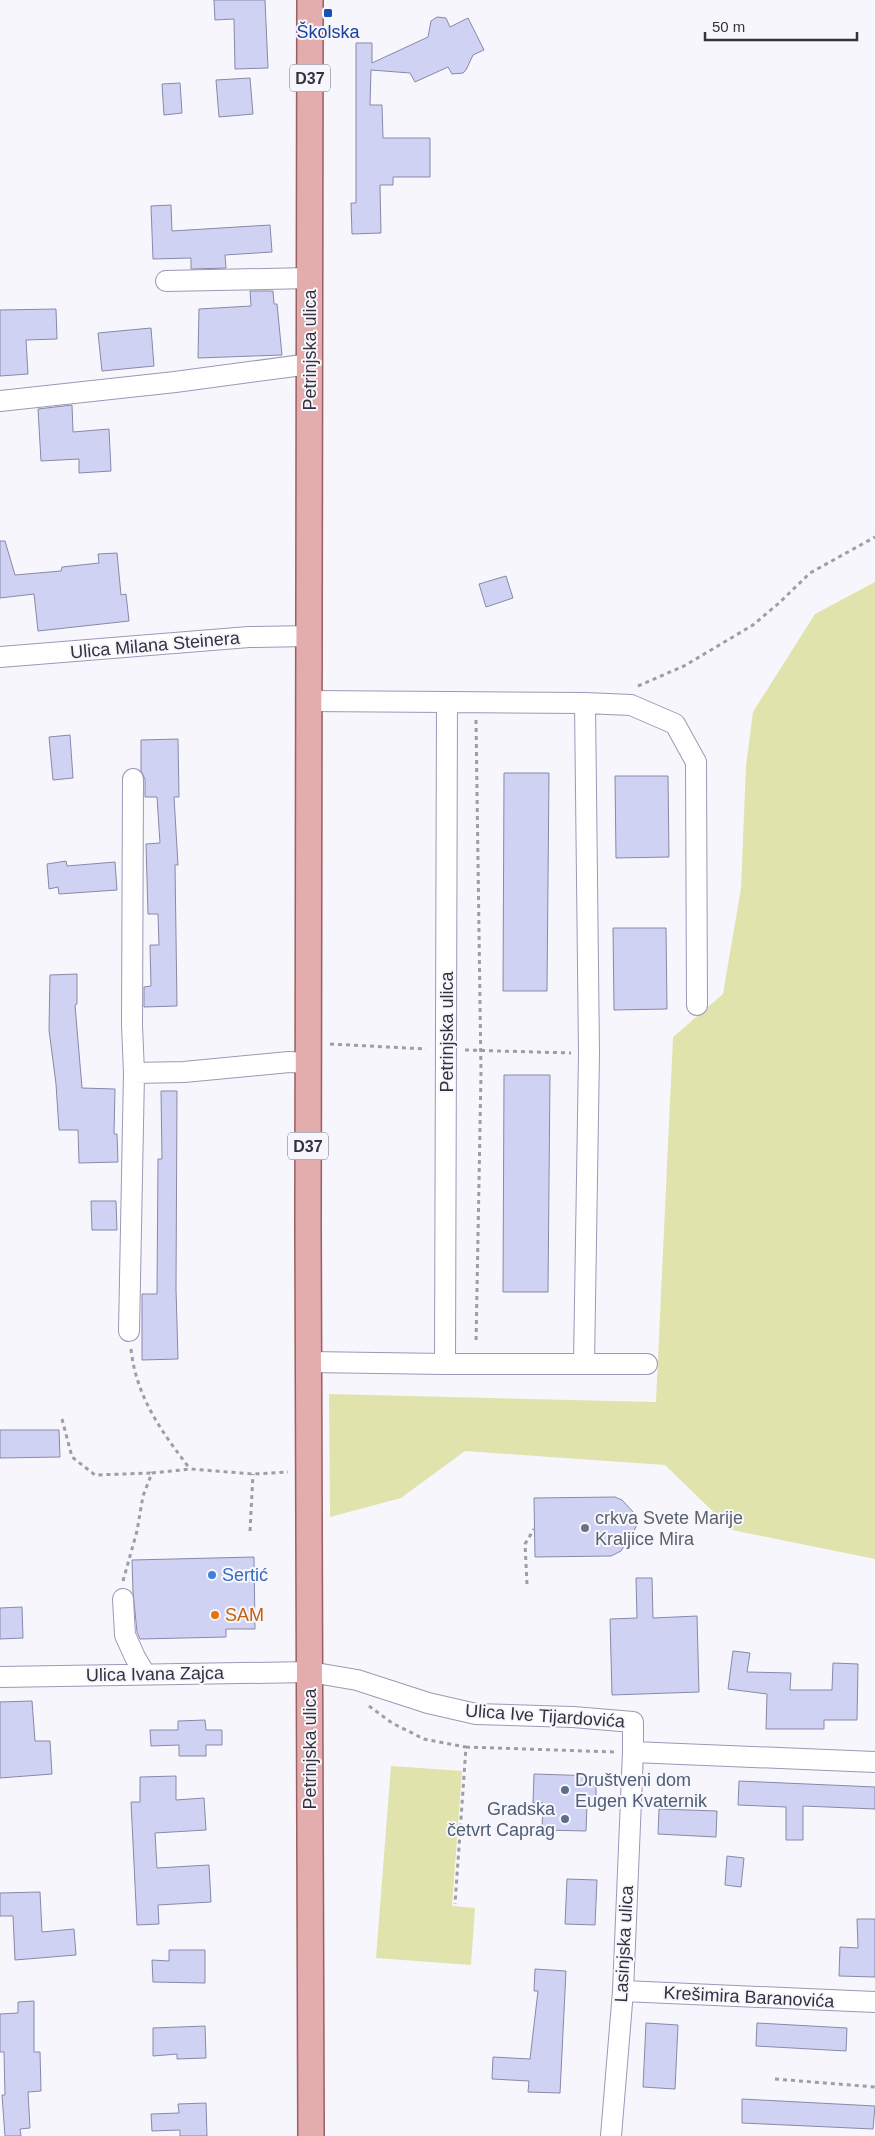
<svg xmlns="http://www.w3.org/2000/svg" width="875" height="2136" viewBox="0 0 875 2136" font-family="Arial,sans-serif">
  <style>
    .green { fill: #e0e3ac }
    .building { fill: #d0d2f4; stroke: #8889a9 }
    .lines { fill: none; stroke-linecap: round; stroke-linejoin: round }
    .minor-casing { stroke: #9e97b7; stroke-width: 22 }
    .major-casing { stroke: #9a5e63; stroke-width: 28 }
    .path { stroke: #9f9da7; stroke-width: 3; stroke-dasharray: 4 4; stroke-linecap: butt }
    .minor { stroke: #fff; stroke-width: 20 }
    .major { stroke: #e3acad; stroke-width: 25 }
    .transit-dot { fill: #1a4fb4; stroke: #f7f6fd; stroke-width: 2 }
    .worship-dot { fill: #6b7280; stroke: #f7f6fd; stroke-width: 2 }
    .shop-dot { fill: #3f7fe0; stroke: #f7f6fd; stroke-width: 2 }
    .food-dot { fill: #e8710a; stroke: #f7f6fd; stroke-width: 2 }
    .service-dot { fill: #5c6f8a; stroke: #f7f6fd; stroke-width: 2 }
    .labels { text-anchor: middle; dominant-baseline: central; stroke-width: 4; stroke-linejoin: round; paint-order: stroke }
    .shield { fill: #f7f6fd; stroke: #6f6d78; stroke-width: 1 }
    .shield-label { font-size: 16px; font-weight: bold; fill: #35323f }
    .transit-label { font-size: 18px; fill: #164399; stroke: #f7f6fd }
    .street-label { font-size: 18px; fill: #35323f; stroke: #f7f6fd }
    .worship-label { font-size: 18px; fill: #5b616d; stroke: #f7f6fd; text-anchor: start }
    .shop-label { font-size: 18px; fill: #366cbe; stroke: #f7f6fd; text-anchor: start }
    .food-label { font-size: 18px; fill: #c56008; stroke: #f7f6fd; text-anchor: start }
    .service-label { font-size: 18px; fill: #4e5e75; stroke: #f7f6fd; text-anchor: start }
  </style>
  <rect width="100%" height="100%" fill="#f7f6fd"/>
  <path class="green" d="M 875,582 L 875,1559 L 732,1530 L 665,1465 L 465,1451 L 401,1498 L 330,1517 L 329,1394 L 656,1402 L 673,1037 L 723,994 L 741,888 L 746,766 L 753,712 L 815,614 Z
    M 391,1766 L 462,1771 L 452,1906 L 475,1908 L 471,1965 L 376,1958 Z"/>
  <path class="building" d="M 214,0 L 265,0 L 268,68 L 235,69 L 234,19 L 215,20 Z
    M 437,17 L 446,18 L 450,27 L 468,18 L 484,50 L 473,55 L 466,70 L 463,73 L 452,74 L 448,67 L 415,82 L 410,73 L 371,70 L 370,105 L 382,105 L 383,138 L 430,138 L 430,177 L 393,177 L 393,185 L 380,185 L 381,233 L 352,234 L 351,203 L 356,203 L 356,43 L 372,43 L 372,63 L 428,37 L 431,21 Z
    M 250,78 L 253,114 L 219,117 L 216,80 Z
    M 180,83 L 182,113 L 164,115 L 162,84 Z
    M 171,205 L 172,231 L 270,225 L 272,252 L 225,255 L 226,268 L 191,269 L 191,258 L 153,259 L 151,206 Z
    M 250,291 L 273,291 L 274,304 L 277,304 L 282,355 L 198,358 L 199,309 L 251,306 Z
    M 56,309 L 57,339 L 26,340 L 28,374 L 0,376 L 0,310 Z
    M 151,328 L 154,366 L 102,371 L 98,333 Z
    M 72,405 L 73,432 L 109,429 L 111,471 L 79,473 L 79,459 L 41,461 L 38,409 Z
    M 0,541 L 5,541 L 15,575 L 61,571 L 62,567 L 99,563 L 98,554 L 117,553 L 121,595 L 126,594 L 129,621 L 38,631 L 34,594 L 0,598 Z
    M 506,576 L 513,598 L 486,607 L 479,584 Z
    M 70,735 L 73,778 L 53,780 L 49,737 Z
    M 178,739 L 179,797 L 174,797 L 178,865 L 175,865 L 177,1006 L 144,1007 L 144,987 L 151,986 L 150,945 L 159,945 L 158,914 L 148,914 L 146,844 L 160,843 L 157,797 L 145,797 L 145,779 L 141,771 L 141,740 Z
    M 504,773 L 549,773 L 547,991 L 503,991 Z
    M 615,776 L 668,776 L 669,857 L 616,858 Z
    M 66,861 L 67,866 L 115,862 L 117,890 L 59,894 L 58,887 L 49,889 L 47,864 Z
    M 613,928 L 666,928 L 667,1009 L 614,1010 Z
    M 77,974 L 77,1004 L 75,1005 L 82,1088 L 115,1089 L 114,1134 L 117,1134 L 118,1162 L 79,1163 L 78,1130 L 59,1130 L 56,1084 L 49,1030 L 50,975 Z
    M 504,1075 L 550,1075 L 548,1292 L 503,1292 Z
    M 161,1091 L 177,1091 L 176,1289 L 178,1359 L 142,1360 L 142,1294 L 157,1294 L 158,1159 L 162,1159 Z
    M 91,1201 L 116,1201 L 117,1230 L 92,1230 Z
    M 0,1430 L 59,1430 L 60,1457 L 0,1458 Z
    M 615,1497 L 622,1500 L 634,1513 L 636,1520 L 636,1527 L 621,1551 L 611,1556 L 535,1557 L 534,1498 Z
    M 254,1557 L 255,1629 L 226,1629 L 226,1637 L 140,1639 L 137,1632 L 133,1592 L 132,1560 Z
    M 636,1578 L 652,1578 L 653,1618 L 697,1616 L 699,1692 L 612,1695 L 610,1619 L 637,1618 Z
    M 22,1607 L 23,1638 L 0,1639 L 0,1608 Z
    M 733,1651 L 750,1653 L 747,1672 L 791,1673 L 790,1690 L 832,1690 L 833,1663 L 858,1664 L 857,1720 L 824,1720 L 824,1729 L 766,1729 L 767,1694 L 728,1689 Z
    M 32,1701 L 35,1741 L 50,1741 L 52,1774 L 0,1778 L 0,1702 Z
    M 205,1720 L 206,1730 L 222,1730 L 222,1745 L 206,1745 L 206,1756 L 179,1756 L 179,1745 L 151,1746 L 150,1730 L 178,1730 L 178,1721 Z
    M 534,1774 L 596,1776 L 596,1805 L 587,1804 L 586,1831 L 542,1830 L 543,1803 L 533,1803 Z
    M 176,1776 L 176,1800 L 204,1798 L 206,1830 L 155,1833 L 157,1868 L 209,1865 L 211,1902 L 158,1905 L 159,1924 L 137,1925 L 131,1802 L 140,1802 L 140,1777 Z
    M 739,1781 L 875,1787 L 875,1809 L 803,1806 L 803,1840 L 786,1840 L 786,1807 L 738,1805 Z
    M 659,1809 L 717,1811 L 716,1837 L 658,1834 Z
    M 727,1856 L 744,1858 L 741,1887 L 725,1885 Z
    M 567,1879 L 597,1880 L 595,1925 L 565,1924 Z
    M 40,1892 L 42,1932 L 74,1929 L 76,1955 L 15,1960 L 13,1916 L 0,1916 L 0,1893 Z
    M 857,1919 L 875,1919 L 875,1977 L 839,1976 L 840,1947 L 858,1948 Z
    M 169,1950 L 205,1950 L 205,1983 L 153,1982 L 152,1960 L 169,1961 Z
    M 535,1969 L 566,1971 L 560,2093 L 528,2092 L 529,2081 L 492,2079 L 493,2057 L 530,2059 L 538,1991 L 534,1991 Z
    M 34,2001 L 34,2052 L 40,2052 L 41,2091 L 28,2092 L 30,2128 L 20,2129 L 21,2136 L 5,2136 L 2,2095 L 5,2095 L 4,2052 L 0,2052 L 0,2014 L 18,2013 L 18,2002 Z
    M 646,2023 L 678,2025 L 675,2089 L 643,2087 Z
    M 757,2023 L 847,2028 L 846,2051 L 756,2046 Z
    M 205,2026 L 206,2058 L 177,2059 L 177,2054 L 153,2056 L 153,2028 Z
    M 742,2099 L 875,2106 L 873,2129 L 742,2123 Z
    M 206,2103 L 207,2136 L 180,2136 L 180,2130 L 152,2131 L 151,2114 L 179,2113 L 178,2104 Z"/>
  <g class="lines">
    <defs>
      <path id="minor" d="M 166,281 L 310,278
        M 0,401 L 175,382 L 310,364
        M 0,657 L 249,637 L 310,636
        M 447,702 L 585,703 L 631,705 L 675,724 L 696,762 L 697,1005
        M 134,1073 L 184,1072 L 289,1062 L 309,1063
        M 129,1331 L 134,1073 L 132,1025 L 133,779
        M 310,1362 L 445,1364 L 447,702 L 310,701
        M 445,1364 L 647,1364
        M 584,1364 L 589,1054 L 585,703
        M 123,1599 L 125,1635 L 135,1657 L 145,1674
        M 0,1677 L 310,1672 L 357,1680 L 428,1703 L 476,1714 L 573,1717 L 633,1722 L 633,1752 L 875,1762
        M 623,1991 L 875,2002
        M 611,2136 L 623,1991 L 633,1752"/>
      <path id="major" d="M 310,0 L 308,1224 L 311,2136"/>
    </defs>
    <use href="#minor" class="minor-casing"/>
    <use href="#major" class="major-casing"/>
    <path class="path" d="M 638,686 L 684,666 L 753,625 L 779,603 L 810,573 L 875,537
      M 476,720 L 481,1073 L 476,1344
      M 330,1044 L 426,1049
      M 465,1050 L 571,1053
      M 131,1349 C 136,1397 162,1432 190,1469
      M 62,1419 L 72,1457 L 95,1475 L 152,1473
      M 250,1531 L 253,1474
      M 123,1581 L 137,1531 L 143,1496 L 152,1473 L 191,1469 L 253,1474 L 288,1472
      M 527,1584 L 525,1544 L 534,1529
      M 369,1706 L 392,1723 L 424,1739 L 466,1747 L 455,1904
      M 466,1747 L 615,1752
      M 775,2079 L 875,2087"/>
    <use href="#minor" class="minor"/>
    <use href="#major" class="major"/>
  </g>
  <rect class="transit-dot" x="323" y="8" width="10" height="10" rx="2.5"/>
  <circle class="worship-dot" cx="585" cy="1528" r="5"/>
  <circle class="shop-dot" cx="212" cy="1575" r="5"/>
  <circle class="food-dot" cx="215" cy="1615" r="5"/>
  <g class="service-dot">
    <circle cx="565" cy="1790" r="5"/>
    <circle cx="565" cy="1819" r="5"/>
  </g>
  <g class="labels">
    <g class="shield">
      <rect x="290" y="64.5" width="40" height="27" rx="4"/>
      <rect x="288" y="1132.5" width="40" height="27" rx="4"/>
    </g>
    <g class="shield-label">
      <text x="310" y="78">D37</text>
      <text x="308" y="1146">D37</text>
    </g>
    <g class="transit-label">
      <text x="328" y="32">Školska</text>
    </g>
    <g class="street-label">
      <text transform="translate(310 350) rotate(-90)">Petrinjska ulica</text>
      <text transform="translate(155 645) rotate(-5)">Ulica Milana Steinera</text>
      <text transform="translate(447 1032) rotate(-90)">Petrinjska ulica</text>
      <text transform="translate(155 1674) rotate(-1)">Ulica Ivana Zajca</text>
      <text transform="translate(545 1716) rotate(4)">Ulica Ive Tijardovića</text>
      <text transform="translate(310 1749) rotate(-90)">Petrinjska ulica</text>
      <text transform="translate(624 1944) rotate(-87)">Lasinjska ulica</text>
      <text transform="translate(749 1997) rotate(3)">Krešimira Baranovića</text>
    </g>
    <g class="worship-label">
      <text x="595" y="1518">crkva Svete Marije<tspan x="595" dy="21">Kraljice Mira</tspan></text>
    </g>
    <g class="shop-label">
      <text x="222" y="1575">Sertić</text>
    </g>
    <g class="food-label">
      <text x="225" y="1615">SAM</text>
    </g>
    <g class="service-label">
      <text x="575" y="1780">Društveni dom<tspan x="575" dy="21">Eugen Kvaternik</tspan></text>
      <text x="555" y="1809" text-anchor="end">Gradska<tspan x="555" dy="21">četvrt Caprag</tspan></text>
    </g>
  </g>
  <path d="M705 32v8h152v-8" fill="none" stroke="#35323f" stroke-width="2.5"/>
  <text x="712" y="32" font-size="15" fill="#35323f" stroke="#f7f6fd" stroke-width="4" paint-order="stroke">50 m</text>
</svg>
